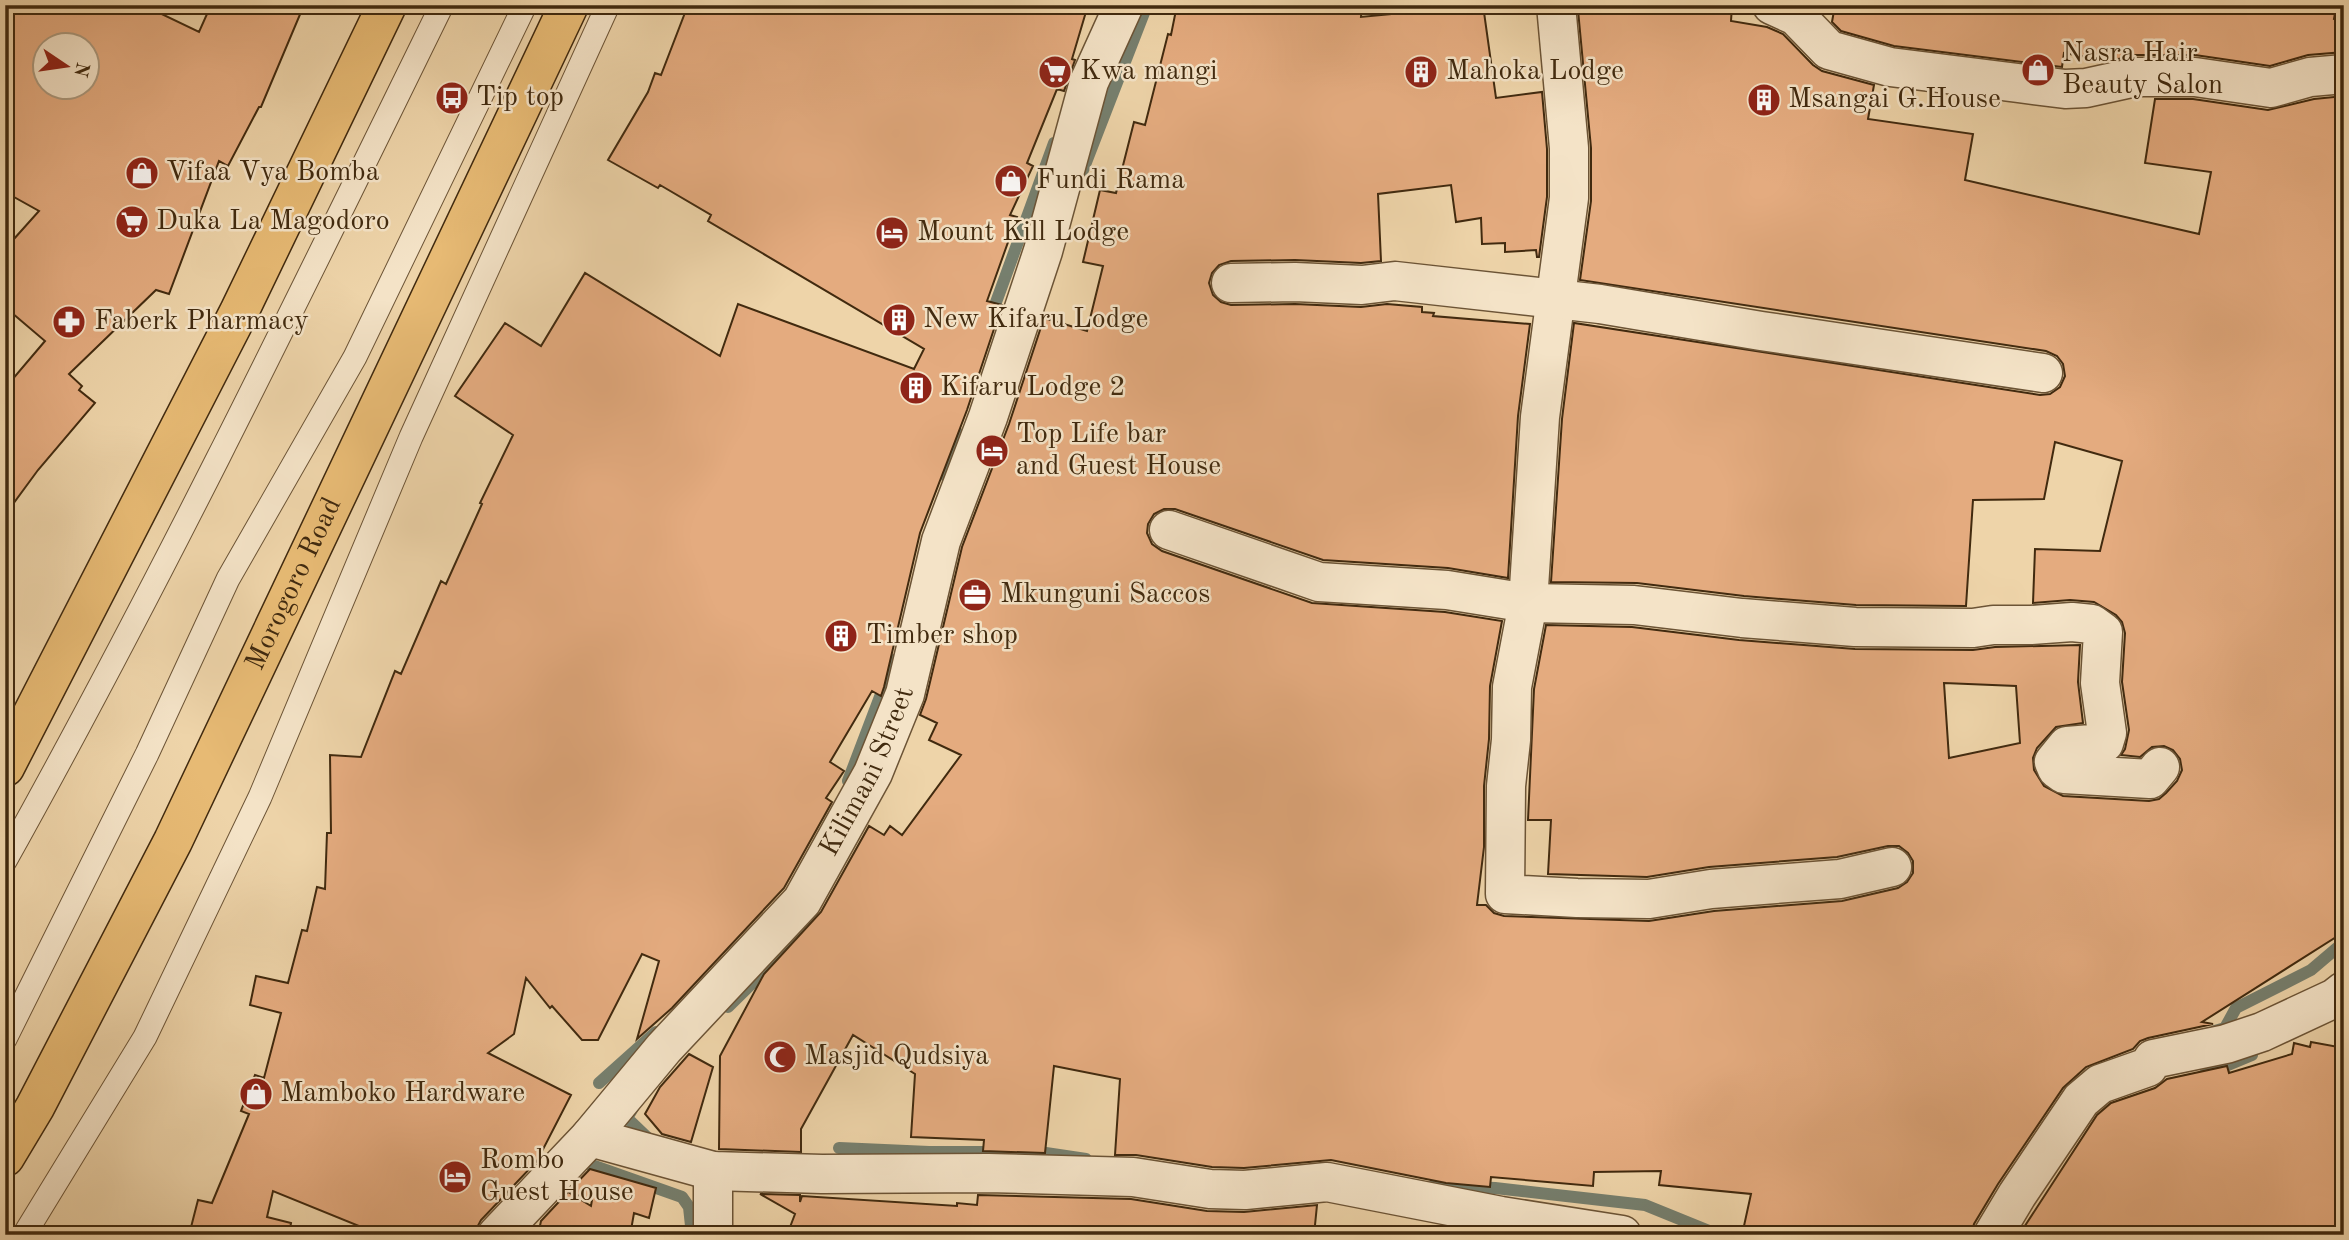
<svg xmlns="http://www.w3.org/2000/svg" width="2349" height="1240" viewBox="0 0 2349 1240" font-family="'Old Standard TT',serif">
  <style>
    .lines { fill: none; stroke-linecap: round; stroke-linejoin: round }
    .stream { stroke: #767f6e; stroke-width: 12 }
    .building { fill: #e4ab7f; stroke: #412a0f; stroke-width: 2; fill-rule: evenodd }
    .service-casing { stroke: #6c5436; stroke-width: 25 }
    .minor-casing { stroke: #6c5436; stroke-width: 41 }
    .trunk-casing { stroke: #412a0f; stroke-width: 41 }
    .service { stroke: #f4e3c7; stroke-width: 23 }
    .minor { stroke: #f4e3c7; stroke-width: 38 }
    .trunk { stroke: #e7ba74; stroke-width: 38 }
    .labels { text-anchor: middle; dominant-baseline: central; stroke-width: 5; stroke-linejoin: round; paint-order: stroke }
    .poi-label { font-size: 28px; fill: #412a0f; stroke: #f4e3c7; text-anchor: start }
    .street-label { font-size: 28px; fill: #412a0f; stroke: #f4e3c7 }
  </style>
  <rect width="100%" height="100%" fill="#eed4a9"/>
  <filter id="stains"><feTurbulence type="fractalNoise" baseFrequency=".00286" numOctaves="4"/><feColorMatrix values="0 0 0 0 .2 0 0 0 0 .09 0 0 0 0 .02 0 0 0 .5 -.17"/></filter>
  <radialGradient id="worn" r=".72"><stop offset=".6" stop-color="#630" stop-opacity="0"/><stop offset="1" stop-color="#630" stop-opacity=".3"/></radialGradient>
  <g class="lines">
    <path class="stream" d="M 1083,170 L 1147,5
      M 991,316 L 1054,143
      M 947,478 L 956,431
      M 848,781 L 894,660
      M 728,1007 L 795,941 L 812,915
      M 2215,1031 L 2225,1028 L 2236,1008 L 2311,970 L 2344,942
      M 2204,1075 L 2252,1055
      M 599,1083 L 656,1032
      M 633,1108 L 627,1118 L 651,1141
      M 839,1148 L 929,1152 L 1039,1152 L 1086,1159
      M 578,1168 L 583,1162 L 682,1197 L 689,1207 L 692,1235
      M 1434,1185 L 1495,1188 L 1645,1205 L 1719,1235"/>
  </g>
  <path class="building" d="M 5,5 L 143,5 L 199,32 L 211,5 L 304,5 L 261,107 L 259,107 L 228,166 L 219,161 L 169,294 L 156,290 L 69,374 L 82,386 L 79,390 L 95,403 L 38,470 L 5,515 L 5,388 L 45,341 L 5,307 L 5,249 L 39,211 L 5,192 ZM 46,46 L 88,46 L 88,88 L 46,88 Z
    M 688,5 L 1088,5 L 1072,59 L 1075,60 L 1064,91 L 1057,89 L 1027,163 L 1033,166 L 1010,215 L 1017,217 L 987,301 L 1002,305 L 967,410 L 920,533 L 884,687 L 881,696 L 872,691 L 830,762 L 844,771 L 826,798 L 832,802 L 784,888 L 672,1008 L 637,1039 L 659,961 L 642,954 L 598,1040 L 582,1040 L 552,1006 L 550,1008 L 526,978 L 514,1034 L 488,1053 L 571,1095 L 537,1161 L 481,1220 L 473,1235 L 381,1235 L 273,1191 L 267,1217 L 291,1223 L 289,1235 L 189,1235 L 198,1200 L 212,1203 L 249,1114 L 241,1111 L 255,1075 L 264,1078 L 281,1013 L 250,1005 L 256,976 L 288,983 L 302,930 L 307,931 L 317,887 L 325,889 L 327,833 L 331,833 L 330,755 L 361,757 L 395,671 L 401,674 L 441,581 L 446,584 L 482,504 L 480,503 L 513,435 L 455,396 L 505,323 L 541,346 L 585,273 L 720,356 L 738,304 L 914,369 L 924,349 L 708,221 L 711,215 L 660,185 L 658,188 L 608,160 L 648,92 L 655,73 L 661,75 Z
    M 1177,5 L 1362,5 L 1361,17 L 1444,9 L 1443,5 L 1483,5 L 1496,98 L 1542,92 L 1547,149 L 1547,197 L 1539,257 L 1537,257 L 1536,250 L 1505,252 L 1505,243 L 1482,244 L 1481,218 L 1456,222 L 1451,185 L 1378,194 L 1381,261 L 1361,263 L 1295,260 L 1231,261 L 1219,265 L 1212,273 L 1209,283 L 1213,295 L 1221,302 L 1231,305 L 1295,304 L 1361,307 L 1387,304 L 1422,307 L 1422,312 L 1434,313 L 1433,316 L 1530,324 L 1518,416 L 1508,578 L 1448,568 L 1323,560 L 1175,509 L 1164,509 L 1154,514 L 1148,524 L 1147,533 L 1152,544 L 1162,551 L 1312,603 L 1445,612 L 1502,621 L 1490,686 L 1489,739 L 1484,786 L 1484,847 L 1477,905 L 1486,905 L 1494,913 L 1504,916 L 1649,921 L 1714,911 L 1842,901 L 1898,888 L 1907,882 L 1913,873 L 1913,861 L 1908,853 L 1899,846 L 1888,846 L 1837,857 L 1709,867 L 1647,877 L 1548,874 L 1551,820 L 1528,820 L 1534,689 L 1546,625 L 1632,627 L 1739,640 L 1855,649 L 1973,650 L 1995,647 L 2080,645 L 2078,682 L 2083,723 L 2056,727 L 2037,748 L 2033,758 L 2034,770 L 2044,786 L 2063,796 L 2149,801 L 2159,799 L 2166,793 L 2177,781 L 2182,770 L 2180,759 L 2173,750 L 2164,746 L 2152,747 L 2140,757 L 2121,755 L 2125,749 L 2129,730 L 2122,682 L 2125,633 L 2122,622 L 2116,615 L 2094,602 L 2070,600 L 2033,603 L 2035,549 L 2100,551 L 2122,461 L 2055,442 L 2044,499 L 1973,500 L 1966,606 L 1856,605 L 1744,596 L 1637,583 L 1551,582 L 1562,419 L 1574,323 L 2040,395 L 2050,394 L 2060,387 L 2065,376 L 2063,364 L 2057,356 L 2046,351 L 1580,280 L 1591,201 L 1591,148 L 1578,10 L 1604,5 L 1732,6 L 1731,21 L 1767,27 L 1783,34 L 1813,65 L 1822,71 L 1874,85 L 1868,119 L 1973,134 L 1965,180 L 2199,234 L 2211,172 L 2145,163 L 2155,99 L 2193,99 L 2268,110 L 2314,99 L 2344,96 L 2344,932 L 2202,1022 L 2213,1024 L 2148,1038 L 2140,1041 L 2133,1049 L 2086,1067 L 2063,1088 L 1998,1184 L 1974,1224 L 1971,1235 L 1742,1235 L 1751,1194 L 1659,1185 L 1661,1171 L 1594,1172 L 1593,1186 L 1491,1177 L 1490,1187 L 1446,1183 L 1331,1160 L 1244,1168 L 1212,1167 L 1136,1155 L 1115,1155 L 1120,1079 L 1054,1066 L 1045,1153 L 983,1151 L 984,1140 L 911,1137 L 915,1074 L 853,1035 L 801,1129 L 801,1152 L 719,1149 L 720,1056 L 764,974 L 821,912 L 869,826 L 884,835 L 890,826 L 902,835 L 961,755 L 929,740 L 937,723 L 920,715 L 926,699 L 962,547 L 1009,424 L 1044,318 L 1087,331 L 1103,266 L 1083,262 L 1100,190 L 1116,193 L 1134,122 L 1145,125 L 1168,34 L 1171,35 ZM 1944,683 L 2016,686 L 2020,743 L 1949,758 Z
    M 1835,5 L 2307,5 L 2306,8 L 2335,13 L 2334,19 L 2344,21 L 2344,52 L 2308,55 L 2270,66 L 2195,55 L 2136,55 L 2109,61 L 2064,53 L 2062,67 L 1894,46 L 1841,31 L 1832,22 Z
    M 2311,1042 L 2344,1048 L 2344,1235 L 2019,1235 L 2097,1115 L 2111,1103 L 2155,1088 L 2167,1079 L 2227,1066 L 2229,1073 L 2292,1054 L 2294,1043 L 2310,1047 Z
    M 689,1054 L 713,1067 L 691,1142 L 662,1134 L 645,1114 L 660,1087 Z
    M 590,1169 L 656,1188 L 649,1218 L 634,1213 L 631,1230 L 639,1235 L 538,1235 L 541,1221 L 568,1192 L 591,1206 L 592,1200 L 568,1192 Z
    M 760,1194 L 800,1195 L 800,1202 L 802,1196 L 957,1206 L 957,1203 L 977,1205 L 978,1195 L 1131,1199 L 1207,1211 L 1244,1212 L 1317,1205 L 1314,1235 L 787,1235 L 795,1214 Z"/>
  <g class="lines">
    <defs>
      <path id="service" d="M 5,861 C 161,581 301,293 442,5
        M 5,1039 L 147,754 L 228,579 L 355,357 L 525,5
        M 24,1235 L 145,1037 L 260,797 L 411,437 L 608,5"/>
      <g id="minor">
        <path d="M 1556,5 L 1569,148 L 1569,198 L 1540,417 L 1528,603 L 1512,687 L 1511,740 L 1506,786 L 1505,894 L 1577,898 L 1649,899 L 1711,889 L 1840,879 L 1892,867"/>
        <path d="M 1772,5 L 1796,16 L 1829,50 L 1890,67 L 2018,83 L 2065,89 L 2086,88 L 2136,77 L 2195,77 L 2271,88 L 2310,77 L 2344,74"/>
        <path d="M 1231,283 L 1295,282 L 1362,285 L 1395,281 L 1600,304 L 1761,331 L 2043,373"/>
        <path d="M 1169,530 L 1319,582 L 1447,590 L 1528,603 L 1634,605 L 1742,618 L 1855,627 L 1973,628 L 1993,625 L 2031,625 L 2072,622 L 2092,624 L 2103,632 L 2100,683 L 2107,733 L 2104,743 L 2067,746 L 2054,762 L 2057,769 L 2064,774 L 2150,779 L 2160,767"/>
        <path d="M 590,1137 L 713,1171 L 822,1174 L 988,1173 L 1133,1177 L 1210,1189 L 1245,1190 L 1327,1182 L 1501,1216 L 1622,1235"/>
        <path id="s1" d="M 497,1235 L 590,1137 L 664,1048 L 802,901 L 873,773 L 905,694 L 941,541 L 988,417 L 1043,251 L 1089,82 L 1124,5"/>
        <path d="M 713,1235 L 713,1171"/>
        <path d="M 1993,1235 L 2017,1195 L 2081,1100 L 2100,1084 L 2148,1067 L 2153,1059 L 2226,1044 L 2262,1032 L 2335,998 L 2344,991"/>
      </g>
      <g id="trunk">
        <path d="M 5,767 L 239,312 L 387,5"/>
        <path id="s2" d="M 5,1157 L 35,1107 L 173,841 L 569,5"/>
      </g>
    </defs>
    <use href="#service" class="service-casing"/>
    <use href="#minor" class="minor-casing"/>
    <use href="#trunk" class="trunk-casing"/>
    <use href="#service" class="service"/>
    <use href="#minor" class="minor"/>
    <use href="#trunk" class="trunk"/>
  </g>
  <defs>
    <symbol id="shop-disc" viewBox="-11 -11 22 22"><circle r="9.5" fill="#8f2418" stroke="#f4e3c7"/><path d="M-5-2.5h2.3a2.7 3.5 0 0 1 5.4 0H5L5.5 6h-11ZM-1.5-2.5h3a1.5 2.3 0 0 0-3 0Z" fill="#fff"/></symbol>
    <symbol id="supermarket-disc" viewBox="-11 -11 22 22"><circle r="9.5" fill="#8f2418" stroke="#f4e3c7"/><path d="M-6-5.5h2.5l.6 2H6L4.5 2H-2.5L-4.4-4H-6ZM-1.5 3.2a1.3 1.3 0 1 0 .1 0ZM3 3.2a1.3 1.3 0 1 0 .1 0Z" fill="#fff"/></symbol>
    <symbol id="building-disc" viewBox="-11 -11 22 22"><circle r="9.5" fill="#8f2418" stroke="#f4e3c7"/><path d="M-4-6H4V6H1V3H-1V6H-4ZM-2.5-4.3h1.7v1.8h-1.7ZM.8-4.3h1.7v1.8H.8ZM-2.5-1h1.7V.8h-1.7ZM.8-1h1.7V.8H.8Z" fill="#fff"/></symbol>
    <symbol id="bus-disc" viewBox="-11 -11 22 22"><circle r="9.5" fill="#8f2418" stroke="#f4e3c7"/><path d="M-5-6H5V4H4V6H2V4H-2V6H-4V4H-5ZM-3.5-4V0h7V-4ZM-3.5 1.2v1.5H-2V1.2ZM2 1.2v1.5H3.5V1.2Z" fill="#fff"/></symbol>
    <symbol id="hotel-disc" viewBox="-11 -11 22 22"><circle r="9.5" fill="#8f2418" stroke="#f4e3c7"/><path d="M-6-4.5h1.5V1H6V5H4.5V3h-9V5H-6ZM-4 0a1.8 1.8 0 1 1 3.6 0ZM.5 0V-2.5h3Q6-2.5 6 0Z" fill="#fff"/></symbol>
    <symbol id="pharmacy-disc" viewBox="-11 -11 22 22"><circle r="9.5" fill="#8f2418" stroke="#f4e3c7"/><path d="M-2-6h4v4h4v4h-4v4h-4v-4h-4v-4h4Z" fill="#fff"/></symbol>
    <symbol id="office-disc" viewBox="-11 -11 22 22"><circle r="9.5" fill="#8f2418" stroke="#f4e3c7"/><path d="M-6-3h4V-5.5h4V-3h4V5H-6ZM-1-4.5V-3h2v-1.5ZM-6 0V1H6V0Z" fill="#fff"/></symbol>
    <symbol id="mosque-disc" viewBox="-11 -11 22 22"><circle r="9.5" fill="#8f2418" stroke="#f4e3c7"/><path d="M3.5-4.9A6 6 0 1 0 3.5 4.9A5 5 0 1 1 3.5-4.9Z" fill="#fff"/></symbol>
  </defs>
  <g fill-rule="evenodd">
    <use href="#shop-disc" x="2019" y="51" width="38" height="38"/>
    <use href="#supermarket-disc" x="1036" y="53" width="38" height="38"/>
    <use href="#building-disc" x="1402" y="53" width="38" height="38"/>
    <use href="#bus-disc" x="433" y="79" width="38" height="38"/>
    <use href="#building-disc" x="1745" y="81" width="38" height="38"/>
    <use href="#shop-disc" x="123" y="154" width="38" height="38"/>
    <use href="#shop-disc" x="992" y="162" width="38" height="38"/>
    <use href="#supermarket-disc" x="113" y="203" width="38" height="38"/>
    <use href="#hotel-disc" x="873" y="214" width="38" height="38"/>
    <use href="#building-disc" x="880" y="301" width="38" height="38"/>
    <use href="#pharmacy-disc" x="50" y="303" width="38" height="38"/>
    <use href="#building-disc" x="897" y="369" width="38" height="38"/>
    <use href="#hotel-disc" x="973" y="432" width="38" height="38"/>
    <use href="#office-disc" x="956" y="576" width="38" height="38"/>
    <use href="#building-disc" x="822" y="617" width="38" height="38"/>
    <use href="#mosque-disc" x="761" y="1038" width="38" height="38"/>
    <use href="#shop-disc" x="237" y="1075" width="38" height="38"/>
    <use href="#hotel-disc" x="436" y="1158" width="38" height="38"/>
  </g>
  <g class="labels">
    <g class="poi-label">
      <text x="2062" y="54">Nasra Hair<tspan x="2062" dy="32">Beauty Salon</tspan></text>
      <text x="1080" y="72">Kwa mangi</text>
      <text x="1446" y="72">Mahoka Lodge</text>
      <text x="476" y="98">Tip top</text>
      <text x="1788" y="100">Msangai G.House</text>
      <text x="166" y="173">Vifaa Vya Bomba</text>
      <text x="1036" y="181">Fundi Rama</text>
      <text x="156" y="222">Duka La Magodoro</text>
      <text x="917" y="233">Mount Kill Lodge</text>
      <text x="923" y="320">New Kifaru Lodge</text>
      <text x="94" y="322">Faberk Pharmacy</text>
      <text x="940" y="388">Kifaru Lodge 2</text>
      <text x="1016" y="435">Top Life bar<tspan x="1016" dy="32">and Guest House</tspan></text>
      <text x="1000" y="595">Mkunguni Saccos</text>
      <text x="866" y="636">Timber shop</text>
      <text x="804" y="1057">Masjid Qudsiya</text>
      <text x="280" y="1094">Mamboko Hardware</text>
      <text x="480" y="1161">Rombo<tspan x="480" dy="32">Guest House</tspan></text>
    </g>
    <g class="street-label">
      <text stroke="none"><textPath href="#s2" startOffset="642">Morogoro Road</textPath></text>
      <text stroke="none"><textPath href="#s1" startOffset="598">Kilimani Street</textPath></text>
    </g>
  </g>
  <rect width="2349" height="1240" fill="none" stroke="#eed4a9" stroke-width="28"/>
  <rect x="7" y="7" width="2335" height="1226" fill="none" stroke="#412a0f" stroke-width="3.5"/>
  <rect x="14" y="14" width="2321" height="1212" fill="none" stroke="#412a0f" stroke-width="2"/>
  <g transform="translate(66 66) rotate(103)"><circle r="33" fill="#f4e3c7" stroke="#ac997d" stroke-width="2"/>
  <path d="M0-5L12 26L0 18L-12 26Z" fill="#8f2418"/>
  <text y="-10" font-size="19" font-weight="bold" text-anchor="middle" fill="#412a0f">N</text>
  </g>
  <rect width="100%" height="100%" filter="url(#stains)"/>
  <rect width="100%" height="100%" fill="url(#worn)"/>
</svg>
